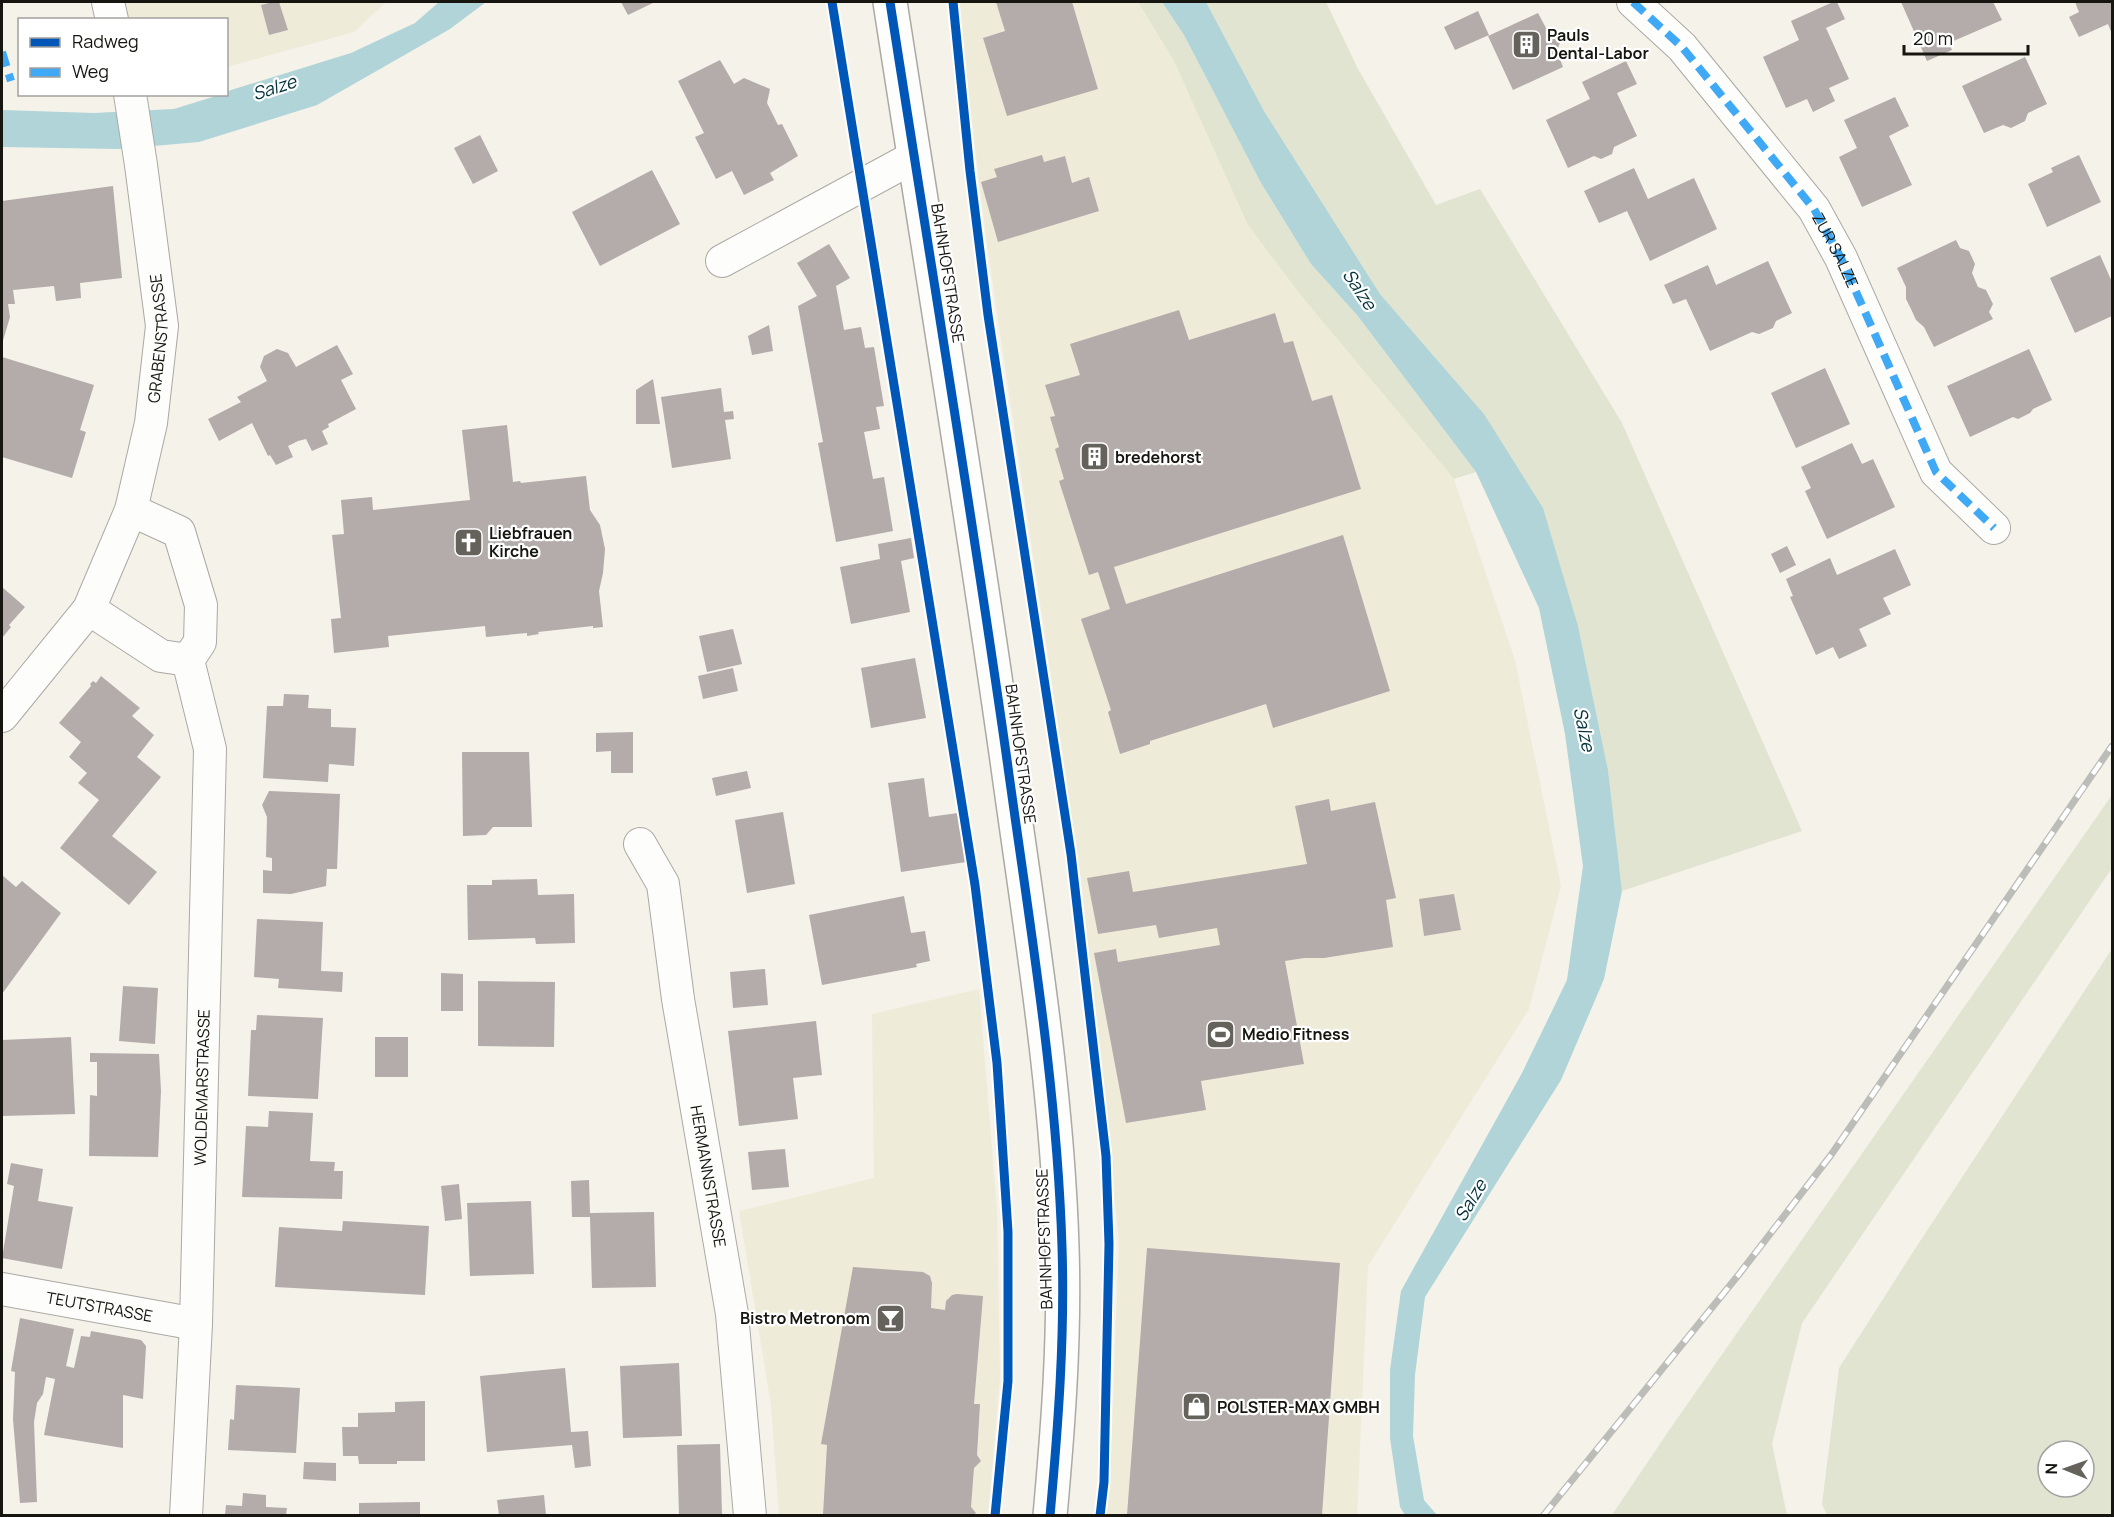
<svg xmlns="http://www.w3.org/2000/svg" width="2114" height="1517" viewBox="0 0 2114 1517" font-family="Manrope,sans-serif">
  <style>
    .built { fill: #efebd9 }
    .green { fill: #e1e4d0; fill-rule: evenodd }
    .water { fill: #b0d4d8 }
    .building { fill: #b4abab }
    .lines { fill: none; stroke-linecap: round; stroke-linejoin: round }
    .minor-casing { stroke: #aba9a3; stroke-width: 34 }
    .secondary-casing { stroke: #aba9a3; stroke-width: 36 }
    .minor { stroke: #fdfdfc; stroke-width: 32 }
    .secondary { stroke: #fdfdfc; stroke-width: 33 }
    .rail-casing { stroke: #bcbcb9; stroke-width: 7 }
    .rail { stroke: #fff; stroke-width: 4.5; stroke-dasharray: 14; stroke-linecap: butt }
    .quiet { stroke: #3fa9f5; stroke-width: 8; stroke-dasharray: 15 8; stroke-linecap: butt }
    .cycleway-casing { stroke: #fff; stroke-width: 13 }
    .cycleway { stroke: #0057b8; stroke-width: 9 }
    .labels { text-anchor: middle; dominant-baseline: central; stroke-width: 4.5; stroke-linejoin: round; paint-order: stroke }
    .poi-label { font-size: 16px; font-weight: bold; fill: #16150f; stroke: #fff; text-anchor: start }
    .street-label { font-size: 16px; fill: #16150f; stroke: #fff }
    .water-label { font-size: 18px; font-style: italic; fill: #003138; stroke: #fff }
  </style>
  <rect width="100%" height="100%" fill="#f4f2e9"/>
  <path class="built" d="M 92,2 L 386,2 L 354,32 L 227,67 L 226,20 L 96,19 Z
    M 960,2 L 1138,2 L 1174,61 L 1303,298 L 1454,479 L 1515,660 L 1561,886 L 1529,1009 L 1368,1266 L 1357,1515 L 1106,1515 L 1110,1482 L 1119,1241 L 1081,879 L 987,245 L 964,57 Z
    M 979,989 L 997,1209 L 1000,1378 L 988,1515 L 779,1515 L 771,1405 L 739,1211 L 874,1178 L 872,1014 Z"/>
  <path class="green" d="M 1138,2 L 1162,2 L 1184,35 L 1261,183 L 1311,264 L 1357,315 L 1476,472 L 1454,479 L 1303,298 L 1248,225 L 1174,61 Z
    M 1206,2 L 1326,2 L 1357,67 L 1436,205 L 1480,189 L 1622,423 L 1802,831 L 1622,891 L 1608,770 L 1578,626 L 1484,414 L 1380,294 L 1264,111 Z
    M 2112,795 L 2112,868 L 1802,1323 L 1772,1444 L 1787,1515 L 1612,1515 L 1670,1429 Z
    M 2112,949 L 2112,1515 L 1827,1515 L 1822,1504 L 1839,1368 L 1913,1252 ZM 2048,1451 L 2084,1451 L 2084,1487 L 2048,1487 Z"/>
  <path class="water" d="M 439,2 L 486,2 L 450,29 L 317,105 L 199,142 L 119,149 L 2,147 L 2,110 L 94,113 L 174,109 L 219,95 L 226,94 L 227,92 L 231,90 L 351,53 L 415,23 Z
    M 1162,2 L 1206,2 L 1264,111 L 1380,294 L 1484,414 L 1543,508 L 1578,626 L 1608,770 L 1622,891 L 1604,979 L 1561,1080 L 1425,1297 L 1415,1375 L 1413,1436 L 1424,1500 L 1437,1515 L 1405,1515 L 1400,1507 L 1390,1438 L 1390,1370 L 1401,1291 L 1522,1073 L 1567,980 L 1583,866 L 1565,734 L 1539,608 L 1476,472 L 1357,315 L 1311,264 L 1261,183 L 1184,35 Z"/>
  <path class="building" d="M 273,2 L 279,2 L 288,30 L 269,35 L 261,5 Z
    M 621,2 L 655,2 L 628,15 Z
    M 996,2 L 1072,2 L 1098,89 L 1007,116 L 983,38 L 1005,31 Z
    M 1833,2 L 1837,2 L 1845,19 L 1826,28 L 1849,79 L 1829,88 L 1835,101 L 1813,112 L 1807,99 L 1786,108 L 1763,57 L 1799,40 L 1791,21 Z
    M 1901,2 L 1993,2 L 2002,20 L 1949,43 L 1952,50 L 1927,61 Z
    M 2075,2 L 2112,2 L 2112,34 L 2108,24 L 2079,37 L 2069,17 L 2079,12 Z
    M 1478,11 L 1489,35 L 1455,50 L 1444,27 Z
    M 1538,13 L 1546,28 L 1563,34 L 1557,51 L 1563,67 L 1513,90 L 1488,36 Z
    M 2025,57 L 2047,104 L 2028,113 L 2025,121 L 2011,128 L 2003,125 L 1984,133 L 1962,86 Z
    M 720,60 L 734,84 L 744,78 L 770,89 L 767,103 L 778,125 L 782,124 L 798,156 L 770,173 L 774,180 L 744,195 L 732,171 L 716,179 L 695,137 L 704,133 L 678,81 Z
    M 1626,61 L 1637,84 L 1617,93 L 1637,136 L 1614,147 L 1612,154 L 1601,159 L 1594,156 L 1568,168 L 1546,120 L 1590,99 L 1582,82 Z
    M 1895,97 L 1909,126 L 1889,136 L 1912,185 L 1862,207 L 1839,157 L 1857,148 L 1844,120 Z
    M 480,135 L 498,171 L 473,184 L 454,148 Z
    M 1042,155 L 1044,162 L 1065,156 L 1072,183 L 1089,177 L 1099,211 L 998,242 L 981,182 L 997,177 L 994,169 Z
    M 2079,155 L 2101,202 L 2047,227 L 2028,184 L 2053,172 L 2051,168 Z
    M 1634,168 L 1648,199 L 1694,178 L 1717,229 L 1650,261 L 1627,211 L 1599,223 L 1584,191 Z
    M 652,170 L 680,224 L 600,266 L 572,212 Z
    M 113,186 L 122,278 L 80,283 L 81,298 L 56,301 L 54,286 L 13,290 L 15,304 L 8,304 L 10,317 L 2,344 L 2,201 Z
    M 1956,240 L 1960,248 L 1969,251 L 1975,264 L 1972,273 L 1978,287 L 1986,290 L 1993,304 L 1989,312 L 1993,319 L 1934,347 L 1924,327 L 1916,320 L 1911,309 L 1906,299 L 1906,287 L 1897,268 Z
    M 829,244 L 850,278 L 836,286 L 844,330 L 861,327 L 865,348 L 874,347 L 884,406 L 876,407 L 880,429 L 864,432 L 873,479 L 884,477 L 893,531 L 836,542 L 818,443 L 823,442 L 798,306 L 817,296 L 797,263 Z
    M 2100,255 L 2112,282 L 2112,316 L 2075,333 L 2050,278 Z
    M 1768,261 L 1792,313 L 1776,321 L 1773,328 L 1759,334 L 1752,332 L 1710,351 L 1686,299 L 1673,304 L 1664,285 L 1708,265 L 1716,285 Z
    M 1179,310 L 1189,340 L 1275,313 L 1284,343 L 1293,341 L 1312,401 L 1332,395 L 1361,489 L 1114,567 L 1126,604 L 1343,535 L 1390,691 L 1273,728 L 1266,704 L 1150,741 L 1150,744 L 1120,754 L 1108,712 L 1111,710 L 1081,619 L 1110,609 L 1098,572 L 1089,575 L 1059,481 L 1064,479 L 1055,449 L 1059,447 L 1050,417 L 1055,416 L 1045,385 L 1080,375 L 1070,344 Z
    M 769,325 L 773,351 L 752,355 L 748,336 Z
    M 337,345 L 353,374 L 341,380 L 356,409 L 328,424 L 329,427 L 322,431 L 328,444 L 312,451 L 306,439 L 298,441 L 288,446 L 293,457 L 276,465 L 270,455 L 268,456 L 252,423 L 219,441 L 208,419 L 241,402 L 237,397 L 267,381 L 260,367 L 264,356 L 277,349 L 288,353 L 296,367 Z
    M 2029,349 L 2052,400 L 2033,409 L 2030,413 L 2018,419 L 2013,417 L 1970,437 L 1947,386 Z
    M 2,357 L 94,385 L 80,430 L 86,432 L 72,478 L 2,457 Z
    M 1825,368 L 1850,424 L 1796,448 L 1771,393 Z
    M 653,379 L 660,424 L 636,424 L 636,390 Z
    M 721,388 L 724,412 L 733,411 L 734,419 L 725,420 L 731,459 L 672,468 L 661,397 Z
    M 507,425 L 513,482 L 520,481 L 521,483 L 586,476 L 590,510 L 600,525 L 605,549 L 603,573 L 599,591 L 603,627 L 593,628 L 593,626 L 538,632 L 539,634 L 527,636 L 527,633 L 486,637 L 485,626 L 388,636 L 389,647 L 334,653 L 331,619 L 341,618 L 332,535 L 344,534 L 341,500 L 372,497 L 373,510 L 470,500 L 462,430 Z
    M 1852,443 L 1862,464 L 1873,459 L 1895,507 L 1827,539 L 1805,491 L 1811,488 L 1801,467 Z
    M 911,538 L 914,558 L 901,561 L 910,612 L 851,624 L 840,567 L 880,559 L 878,544 Z
    M 1787,546 L 1796,565 L 1780,573 L 1771,554 Z
    M 1895,549 L 1911,585 L 1883,598 L 1891,614 L 1859,629 L 1867,646 L 1839,659 L 1833,647 L 1816,655 L 1790,597 L 1793,596 L 1786,579 L 1830,558 L 1837,575 Z
    M 2,587 L 25,607 L 9,625 L 11,627 L 2,638 Z
    M 733,629 L 742,664 L 707,672 L 699,636 Z
    M 915,658 L 926,718 L 871,728 L 861,668 Z
    M 733,668 L 738,691 L 703,699 L 698,676 Z
    M 101,676 L 140,708 L 132,716 L 154,735 L 137,757 L 161,777 L 112,836 L 157,872 L 129,905 L 60,848 L 99,800 L 78,783 L 87,773 L 69,757 L 81,742 L 59,723 L 91,686 L 90,684 L 93,681 L 96,683 Z
    M 284,694 L 309,695 L 308,708 L 331,709 L 331,727 L 356,728 L 354,766 L 329,764 L 328,782 L 263,778 L 267,706 L 283,706 Z
    M 633,732 L 633,773 L 611,773 L 611,751 L 596,752 L 596,733 Z
    M 462,752 L 529,752 L 532,827 L 493,827 L 486,835 L 463,836 Z
    M 747,771 L 751,788 L 716,796 L 712,778 Z
    M 924,778 L 929,817 L 958,813 L 966,862 L 901,872 L 888,783 Z
    M 269,791 L 340,794 L 337,869 L 327,869 L 326,886 L 291,894 L 263,893 L 263,870 L 272,871 L 272,858 L 266,857 L 267,817 L 262,805 Z
    M 1329,799 L 1331,811 L 1375,802 L 1396,898 L 1386,900 L 1393,947 L 1324,958 L 1304,958 L 1285,961 L 1304,1064 L 1201,1081 L 1206,1110 L 1126,1123 L 1094,953 L 1116,949 L 1118,962 L 1220,945 L 1217,928 L 1159,938 L 1156,925 L 1098,934 L 1087,878 L 1129,871 L 1133,892 L 1307,864 L 1295,806 Z
    M 783,812 L 795,884 L 747,893 L 735,820 Z
    M 2,875 L 16,887 L 22,881 L 61,913 L 2,994 Z
    M 537,879 L 538,895 L 574,894 L 575,943 L 536,944 L 535,938 L 468,940 L 467,885 L 492,885 L 492,880 Z
    M 1454,894 L 1461,930 L 1424,936 L 1419,899 Z
    M 904,896 L 911,933 L 925,931 L 930,961 L 916,964 L 917,967 L 822,985 L 809,915 Z
    M 257,919 L 323,922 L 321,971 L 343,972 L 342,992 L 278,988 L 279,979 L 254,977 Z
    M 765,969 L 768,1005 L 733,1008 L 730,972 Z
    M 441,973 L 463,974 L 463,1011 L 441,1011 Z
    M 478,981 L 555,982 L 554,1047 L 478,1046 Z
    M 123,986 L 158,988 L 155,1044 L 119,1041 Z
    M 257,1015 L 323,1018 L 318,1099 L 248,1096 L 251,1030 L 256,1030 Z
    M 816,1021 L 822,1075 L 793,1078 L 798,1119 L 739,1126 L 728,1031 Z
    M 71,1037 L 75,1114 L 2,1116 L 2,1040 Z
    M 375,1037 L 408,1037 L 408,1077 L 375,1077 Z
    M 90,1053 L 159,1054 L 161,1091 L 158,1157 L 89,1156 L 90,1095 L 97,1096 L 97,1062 L 90,1062 Z
    M 269,1111 L 313,1113 L 310,1161 L 335,1162 L 334,1171 L 343,1171 L 342,1199 L 242,1197 L 246,1126 L 268,1127 Z
    M 785,1149 L 789,1187 L 752,1190 L 748,1152 Z
    M 11,1163 L 43,1169 L 38,1201 L 73,1207 L 62,1269 L 2,1258 L 14,1186 L 7,1184 Z
    M 589,1180 L 590,1213 L 654,1212 L 656,1287 L 592,1288 L 590,1217 L 572,1217 L 571,1181 Z
    M 459,1184 L 462,1219 L 445,1221 L 441,1186 Z
    M 531,1201 L 534,1274 L 470,1276 L 467,1203 Z
    M 343,1221 L 429,1226 L 425,1295 L 275,1287 L 279,1227 L 342,1231 Z
    M 1147,1248 L 1340,1263 L 1322,1515 L 1127,1515 Z
    M 853,1267 L 923,1272 L 930,1276 L 932,1283 L 931,1308 L 945,1310 L 946,1301 L 952,1295 L 957,1294 L 983,1296 L 974,1404 L 980,1404 L 977,1455 L 981,1461 L 974,1468 L 971,1507 L 976,1513 L 973,1515 L 823,1515 L 827,1445 L 821,1444 Z
    M 20,1318 L 74,1329 L 66,1366 L 74,1368 L 81,1336 L 90,1337 L 91,1331 L 141,1340 L 146,1346 L 143,1399 L 123,1395 L 123,1448 L 44,1435 L 55,1379 L 46,1377 L 43,1394 L 37,1403 L 34,1422 L 37,1502 L 20,1503 L 13,1419 L 15,1372 L 11,1371 Z
    M 679,1363 L 682,1436 L 623,1438 L 620,1366 Z
    M 565,1368 L 571,1432 L 588,1431 L 591,1466 L 575,1468 L 572,1445 L 487,1452 L 480,1376 Z
    M 236,1385 L 300,1388 L 296,1453 L 228,1450 L 230,1419 L 234,1420 Z
    M 425,1401 L 425,1461 L 397,1461 L 397,1464 L 359,1464 L 358,1456 L 343,1456 L 342,1427 L 358,1427 L 358,1413 L 395,1412 L 395,1402 Z
    M 720,1444 L 722,1515 L 679,1515 L 677,1445 Z
    M 304,1462 L 336,1463 L 336,1481 L 303,1479 Z
    M 243,1493 L 266,1495 L 266,1507 L 287,1508 L 286,1515 L 225,1515 L 226,1505 L 242,1506 Z
    M 544,1495 L 546,1515 L 499,1515 L 497,1500 Z
    M 420,1502 L 420,1515 L 359,1515 L 359,1503 Z"/>
  <g class="lines">
    <defs>
      <g id="minor">
        <path d="M 108,2 L 112,20"/>
        <path id="s1" d="M 1633,2 L 1682,47 L 1814,209 L 1841,258 L 1936,472 L 1994,528"/>
        <path d="M 722,261 L 914,157"/>
        <path d="M 131,510 L 179,532 L 201,605 L 200,642 L 188,660"/>
        <path d="M 89,609 L 161,656 L 188,660"/>
        <path id="s2" d="M 2,716 L 89,609 L 131,510 L 151,423 L 162,326 L 141,165 L 130,94"/>
        <path id="s3" d="M 640,844 L 663,884 L 678,999 L 732,1314 L 750,1516"/>
        <path id="s4" d="M 2,1289 L 196,1324"/>
        <path id="s5" d="M 186,1516 L 196,1324 L 210,749 L 188,660"/>
      </g>
      <path id="secondary" d="M 890,2 C 929,254 971,506 1007,760 C 1029,921 1057,1084 1062,1247 C 1065,1337 1058,1427 1050,1516"/>
    </defs>
    <use href="#minor" class="minor-casing"/>
    <use href="#secondary" class="secondary-casing"/>
    <use href="#minor" class="minor"/>
    <use href="#secondary" class="secondary"/>
    <defs>
      <path id="rail" d="M 1543,1516 L 1740,1273 L 1831,1155 L 2112,746"/>
    </defs>
    <use href="#rail" class="rail-casing"/>
    <use href="#rail" class="rail"/>
    <path class="quiet" d="M 1633,2 L 1682,47 L 1814,209 L 1841,258 L 1936,472 L 1994,528
      M 2,52 L 11,81"/>
    <defs>
      <path id="cycleway" d="M 832,2 L 975,885 L 997,1063 L 1008,1232 L 1008,1381 L 995,1516
        M 890,2 C 929,254 971,506 1007,760 C 1029,921 1057,1084 1062,1247 C 1065,1337 1058,1427 1050,1516
        M 953,2 L 970,171 L 988,315 L 1071,854 L 1106,1156 L 1109,1244 L 1104,1482 L 1100,1516"/>
    </defs>
    <use href="#cycleway" class="cycleway-casing"/>
    <use href="#cycleway" class="cycleway"/>
  </g>
  <defs>
    <symbol id="building-square" viewBox="-11 -11 22 22"><rect x="-9" y="-9" width="18" height="18" rx="4" fill="#64625b" stroke="#fff"/><path d="M-4-6H4V6H1V3H-1V6H-4ZM-2.5-4.3h1.7v1.8h-1.7ZM.8-4.3h1.7v1.8H.8ZM-2.5-1h1.7V.8h-1.7ZM.8-1h1.7V.8H.8Z" fill="#fff"/></symbol>
    <symbol id="church-square" viewBox="-11 -11 22 22"><rect x="-9" y="-9" width="18" height="18" rx="4" fill="#64625b" stroke="#fff"/><path d="M-1.2-6h2.4v3.5h3.3v2.4h-3.3V6h-2.4V-.1h-3.3v-2.4h3.3Z" fill="#fff"/></symbol>
    <symbol id="stadium-square" viewBox="-11 -11 22 22"><rect x="-9" y="-9" width="18" height="18" rx="4" fill="#64625b" stroke="#fff"/><path d="M0-5a6.5 5 0 1 0 0 10a6.5 5 0 1 0 0-10ZM-3.5-1.8h7v3.6h-7Z" fill="#fff"/></symbol>
    <symbol id="bar-square" viewBox="-11 -11 22 22"><rect x="-9" y="-9" width="18" height="18" rx="4" fill="#64625b" stroke="#fff"/><path d="M-6-5H6L.8 .8V4.5H3.5V6h-7V4.5H-.8V.8Z" fill="#fff"/></symbol>
    <symbol id="shop-square" viewBox="-11 -11 22 22"><rect x="-9" y="-9" width="18" height="18" rx="4" fill="#64625b" stroke="#fff"/><path d="M-5-2.5h2.3a2.7 3.5 0 0 1 5.4 0H5L5.5 6h-11ZM-1.5-2.5h3a1.5 2.3 0 0 0-3 0Z" fill="#fff"/></symbol>
  </defs>
  <g fill-rule="evenodd">
    <use href="#building-square" x="1510" y="28" width="33" height="33"/>
    <use href="#building-square" x="1078" y="440" width="33" height="33"/>
    <use href="#church-square" x="452" y="526" width="33" height="33"/>
    <use href="#stadium-square" x="1204" y="1018" width="33" height="33"/>
    <use href="#bar-square" x="874" y="1302" width="33" height="33"/>
    <use href="#shop-square" x="1180" y="1390" width="33" height="33"/>
  </g>
  <g class="labels">
    <g class="poi-label">
      <text x="1547" y="35">Pauls<tspan x="1547" dy="18">Dental-Labor</tspan></text>
      <text x="1115" y="457">bredehorst</text>
      <text x="489" y="533">Liebfrauen<tspan x="489" dy="18">Kirche</tspan></text>
      <text x="1242" y="1034">Medio Fitness</text>
      <text x="870" y="1318" text-anchor="end">Bistro Metronom</text>
      <text x="1217" y="1407">POLSTER-MAX GMBH</text>
    </g>
    <g class="street-label">
      <text stroke="none"><textPath href="#s1" startOffset="322">ZUR SALZE</textPath></text>
      <text transform="translate(948 273) rotate(81)">BAHNHOFSTRASSE</text>
      <text stroke="none"><textPath href="#s2" startOffset="420">GRABENSTRASSE</textPath></text>
      <text transform="translate(1021 754) rotate(82)">BAHNHOFSTRASSE</text>
      <text stroke="none"><textPath href="#s5" startOffset="429">WOLDEMARSTRASSE</textPath></text>
      <text stroke="none"><textPath href="#s3" startOffset="342">HERMANNSTRASSE</textPath></text>
      <text transform="translate(1044 1239) rotate(-92)">BAHNHOFSTRASSE</text>
      <text stroke="none"><textPath href="#s4" startOffset="99">TEUTSTRASSE</textPath></text>
    </g>
    <g class="water-label">
      <text transform="translate(274 87) rotate(-18)">Salze</text>
      <text transform="translate(1360 289) rotate(56)">Salze</text>
      <text transform="translate(1585 729) rotate(78)">Salze</text>
      <text transform="translate(1470 1200) rotate(-59)">Salze</text>
    </g>
  </g>
  <rect width="2114" height="1517" fill="none" stroke="#16150f" stroke-width="6"/>
  <rect x="18" y="18" width="210" height="78" fill="#ffffff" stroke="#a2a19f" stroke-width="1.5"/>
  <rect x="30" y="38" width="30" height="9" fill="#0057b8" stroke="#a2a19f" stroke-width="1.5"/>
  <text x="72" y="48" font-size="18" fill="#16150f">Radweg</text>
  <rect x="30" y="68" width="30" height="9" fill="#3fa9f5" stroke="#a2a19f" stroke-width="1.5"/>
  <text x="72" y="78" font-size="18" fill="#16150f">Weg</text>
  <g transform="translate(2066 1469) rotate(271)"><circle r="28" fill="#ffffff" stroke="#a2a19f" stroke-width="1.5"/>
  <path d="M0-4.5L10 22L0 15L-10 22Z" fill="#64625b"/>
  <text y="-9" font-size="16" font-weight="bold" text-anchor="middle" fill="#16150f">N</text>
  </g>
  <path d="M1904 45v9h124v-9" fill="none" stroke="#16150f" stroke-width="3"/>
  <text x="1913" y="45" font-size="18" fill="#16150f" stroke="#ffffff" stroke-width="4.5" paint-order="stroke">20 m</text>
</svg>
